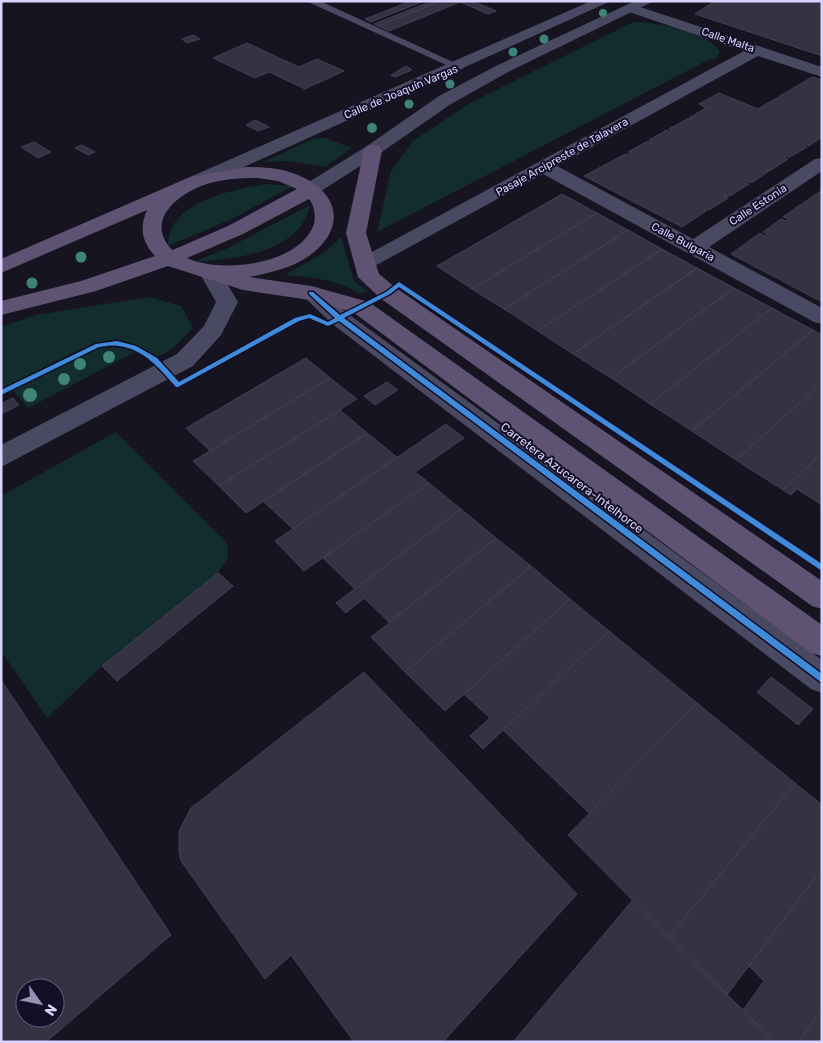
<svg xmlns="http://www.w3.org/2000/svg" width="823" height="1043" viewBox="0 0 823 1043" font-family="Rubik,sans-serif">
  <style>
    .green { fill: #132c2d }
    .building { fill: #343243; stroke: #433f54; fill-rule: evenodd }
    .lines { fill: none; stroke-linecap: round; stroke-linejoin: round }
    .service { fill: #4a4962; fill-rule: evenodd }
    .minor { fill: #4a4962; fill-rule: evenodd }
    .tertiary { fill: #4a4962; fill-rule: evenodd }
    .primary { fill: #5e5373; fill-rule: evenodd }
    .cycleway-casing { stroke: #130f26; stroke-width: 3 }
    .cycleway { fill: #408adc; fill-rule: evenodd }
    .tree { fill: #3e8478 }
    .labels { text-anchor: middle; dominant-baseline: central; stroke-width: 4; stroke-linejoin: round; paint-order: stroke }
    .far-street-label { font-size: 11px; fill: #d9d4ff; stroke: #130f26 }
    .street-label { font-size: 12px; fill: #d9d4ff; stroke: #130f26 }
  </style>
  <rect width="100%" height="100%" fill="#161421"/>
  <path class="green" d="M 633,22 C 653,21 713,33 720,53 L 715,60 L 710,59 L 377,232 L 391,171 L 413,141 L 470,103 Z
    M 315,138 L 325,138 L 352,148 L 325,167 L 288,161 L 263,162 Z
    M 266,184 L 293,186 L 232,219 L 168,246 C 168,202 231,190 266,184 Z
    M 310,205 C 300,254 233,259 193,262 L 228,248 Z
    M 341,237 L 354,281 L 367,291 L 361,294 C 337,280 312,277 285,275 L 325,252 Z
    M 149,297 L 181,306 L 193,328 L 172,349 L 157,357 C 144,349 133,342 118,340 C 90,338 28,377 1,390 L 1,327 L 36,315 Z
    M 115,346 L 135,352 L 28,408 L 13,390 L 97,348 Z
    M 116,432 L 227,543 L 228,558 L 218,573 L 102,666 L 47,718 L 1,651 L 1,496 Z"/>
  <path class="building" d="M 411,1 L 424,1 L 371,22 L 365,19 Z
    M 432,1 L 441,1 L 378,26 L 374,24 Z
    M 441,1 L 460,2 L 389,31 L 378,26 Z
    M 458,1 L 472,1 L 496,11 L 488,14 Z
    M 715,1 L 822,1 L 822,56 L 695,14 Z
    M 194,35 L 200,39 L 187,43 L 182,39 Z
    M 247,43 L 299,67 L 317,59 L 344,71 L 305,89 L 269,72 L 255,78 L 213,58 Z
    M 406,66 L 412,70 L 395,77 L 391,75 Z
    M 812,77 L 822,80 L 822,137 L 809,146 L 805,144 L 803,145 L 807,147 L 790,157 L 786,156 L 784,157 L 788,159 L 771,170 L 765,170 L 769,171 L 751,183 L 747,181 L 745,183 L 749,184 L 730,196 L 724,196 L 728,198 L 709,210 L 703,210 L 706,211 L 682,227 L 584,176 L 625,154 L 629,155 L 631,154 L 628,152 L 646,142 L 652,142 L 649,140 L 667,130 L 670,132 L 672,131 L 669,129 L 687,119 L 692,120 L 689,118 L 706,108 L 709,110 L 699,104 L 719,93 L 758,109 Z
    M 255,120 L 269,127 L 258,131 L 246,125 Z
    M 34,142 L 51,152 L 38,158 L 21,147 Z
    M 82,145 L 95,152 L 88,155 L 75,148 Z
    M 821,191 L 822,191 L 822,302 L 731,254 L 760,233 L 765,236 L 767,234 L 763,232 L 781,219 L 786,221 L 788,219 L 783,217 L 801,204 L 806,206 L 808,205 L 803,203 Z
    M 562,194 L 597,213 L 472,289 L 437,266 Z
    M 597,213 L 628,230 L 504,309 L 472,289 Z
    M 628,230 L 662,249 L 538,331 L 504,309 Z
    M 662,249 L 697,268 L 573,354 L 538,331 Z
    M 697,268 L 734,288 L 611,378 L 573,354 Z
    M 734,288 L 772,308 L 650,404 L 611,378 Z
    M 772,308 L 813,330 L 692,431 L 650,404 Z
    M 813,330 L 822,335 L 822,383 L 736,460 L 692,431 Z
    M 306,358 L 330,378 L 210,451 L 186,428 Z
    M 330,378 L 357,399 L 219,486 L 193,461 Z
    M 387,382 L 398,390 L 375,405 L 364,396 Z
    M 822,383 L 822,453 L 783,490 L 736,460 Z
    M 13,398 L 19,405 L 1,414 L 1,404 Z
    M 340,410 L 367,433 L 246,513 L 219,486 Z
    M 446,424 L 464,438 L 415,472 L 429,483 L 304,571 L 275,541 Z
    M 367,433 L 397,457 L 293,529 L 263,501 Z
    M 822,453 L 822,505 L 797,489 L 791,495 L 783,490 Z
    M 429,483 L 461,509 L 355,589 L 323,558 Z
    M 461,509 L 496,538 L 389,622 L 364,598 L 346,613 L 336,603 Z
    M 496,538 L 531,566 L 405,672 L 371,637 Z
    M 531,566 L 570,599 L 445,711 L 405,672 Z
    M 218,573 L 233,586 L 117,681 L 102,666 Z
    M 570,599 L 609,631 L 483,749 L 470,736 L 490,718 L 464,694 Z
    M 609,631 L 697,703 L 589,813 L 503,730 Z
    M 364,672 L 577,894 L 443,1042 L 354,1042 L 291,955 L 265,979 L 181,861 L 179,852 L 179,831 L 191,808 Z
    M 771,677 L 813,709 L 798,725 L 757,692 Z
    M 1,680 L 171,935 L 46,1042 L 1,1042 ZM 25,988 L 55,988 L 55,1018 L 25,1018 Z
    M 697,703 L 795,783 L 669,937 L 568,835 Z
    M 795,783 L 822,805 L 822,869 L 727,995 L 669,937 Z
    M 822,869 L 822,1009 L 799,1042 L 774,1042 L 743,1010 L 764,981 L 749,966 Z
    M 632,901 L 743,1010 L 774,1042 L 513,1042 Z
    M 822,1009 L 822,1042 L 799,1042 Z"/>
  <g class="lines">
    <path class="service" d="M 306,1 L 320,1 L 464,67 L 463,69 L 455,69 Z"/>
    <path class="minor" d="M 634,5 L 822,67 L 822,77 L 758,56 L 557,166 L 693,239 L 815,159 L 822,158 L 822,171 L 709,247 L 822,308 L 822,324 L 814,322 L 543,174 L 373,267 L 366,269 L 359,267 L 356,263 L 359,259 L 744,51 L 629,12 L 627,9 Z
      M 210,265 L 217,267 L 238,302 L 221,335 L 193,366 L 1,467 L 1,445 L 177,354 L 204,326 L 216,302 L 199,272 L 203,267 Z
      M 311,286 L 319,288 L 347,313 L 822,660 L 822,693 L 811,689 L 331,323 L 300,293 L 303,288 Z"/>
    <path class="tertiary" d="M 591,1 L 611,1 L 204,185 L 190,185 L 188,181 L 190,177 Z
      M 635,1 L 654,1 L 510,71 L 451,104 L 379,154 L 318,193 L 304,193 L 301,189 L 304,185 L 367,146 L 439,96 L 498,65 Z"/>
    <path class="primary" d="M 373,145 L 379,146 L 382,150 L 366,233 L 379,274 L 396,288 L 822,581 L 822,609 L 812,606 L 380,298 L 358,277 L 346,233 L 364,150 L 367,146 Z
      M 246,167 C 264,167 284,168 302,177 C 341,195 345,230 309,256 C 292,268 269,273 249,277 L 311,286 L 369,302 L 822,625 L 822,656 L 811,653 L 353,312 L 310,300 L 243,290 L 168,266 L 96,291 L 1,315 L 1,301 L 81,281 L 155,256 C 142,241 139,229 147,210 L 1,273 L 1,259 L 190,177 ZM 258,178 L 278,181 L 297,189 L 228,226 L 175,249 L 172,250 C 145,221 176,195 204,185 C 221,179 240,178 258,178 ZM 309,199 C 314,205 316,215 314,224 C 300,265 221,274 187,258 L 243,234 Z"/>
    <defs>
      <path id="cycleway" d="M 399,282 L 822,564 L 822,571 L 399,287 L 390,294 L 344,318 L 822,674 L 822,683 L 339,321 L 328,326 L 309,318 L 299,321 L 178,387 L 176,387 C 160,369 144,349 119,346 C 113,345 106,346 99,347 L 1,395 L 1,390 L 96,344 L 117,341 L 136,346 L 157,358 L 179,382 L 295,318 L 310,314 L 328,322 L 335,318 L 309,294 L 309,292 L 313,292 L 340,315 L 386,292 Z"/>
    </defs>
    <use href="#cycleway" class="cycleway-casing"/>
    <use href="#cycleway" class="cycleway"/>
  </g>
  <g class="tree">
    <circle cx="603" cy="13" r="4"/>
    <circle cx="544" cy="39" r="4.5"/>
    <circle cx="513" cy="52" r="4.5"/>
    <circle cx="450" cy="84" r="4.5"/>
    <circle cx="409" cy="104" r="4.5"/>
    <circle cx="372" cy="128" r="5"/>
    <circle cx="81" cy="257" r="5.5"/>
    <circle cx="32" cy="283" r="5.5"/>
    <circle cx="109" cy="357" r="6"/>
    <circle cx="80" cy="364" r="6"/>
    <circle cx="64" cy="379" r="6"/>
    <circle cx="30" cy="395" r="7"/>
  </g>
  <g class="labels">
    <g class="far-street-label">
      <text transform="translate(728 40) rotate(19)">Calle Malta</text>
      <text transform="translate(401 92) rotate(-23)">Calle de Joaquín Vargas</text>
      <text transform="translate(562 157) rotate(-29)">Pasaje Arcipreste de Talavera</text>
      <text transform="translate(758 205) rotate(-33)">Calle Estonia</text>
      <text transform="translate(683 242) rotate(28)">Calle Bulgaria</text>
    </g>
    <g class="street-label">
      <text transform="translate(572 478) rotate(37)">Carretera Azucarera-Intelhorce</text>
    </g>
  </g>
  <rect width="823" height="1043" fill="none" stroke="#d9d4ff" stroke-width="5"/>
  <g transform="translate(40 1003) rotate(123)"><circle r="24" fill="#130f26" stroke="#625e7d"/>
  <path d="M0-4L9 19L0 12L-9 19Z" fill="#9591b1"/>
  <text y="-8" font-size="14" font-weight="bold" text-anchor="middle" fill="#d9d4ff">N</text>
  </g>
</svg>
